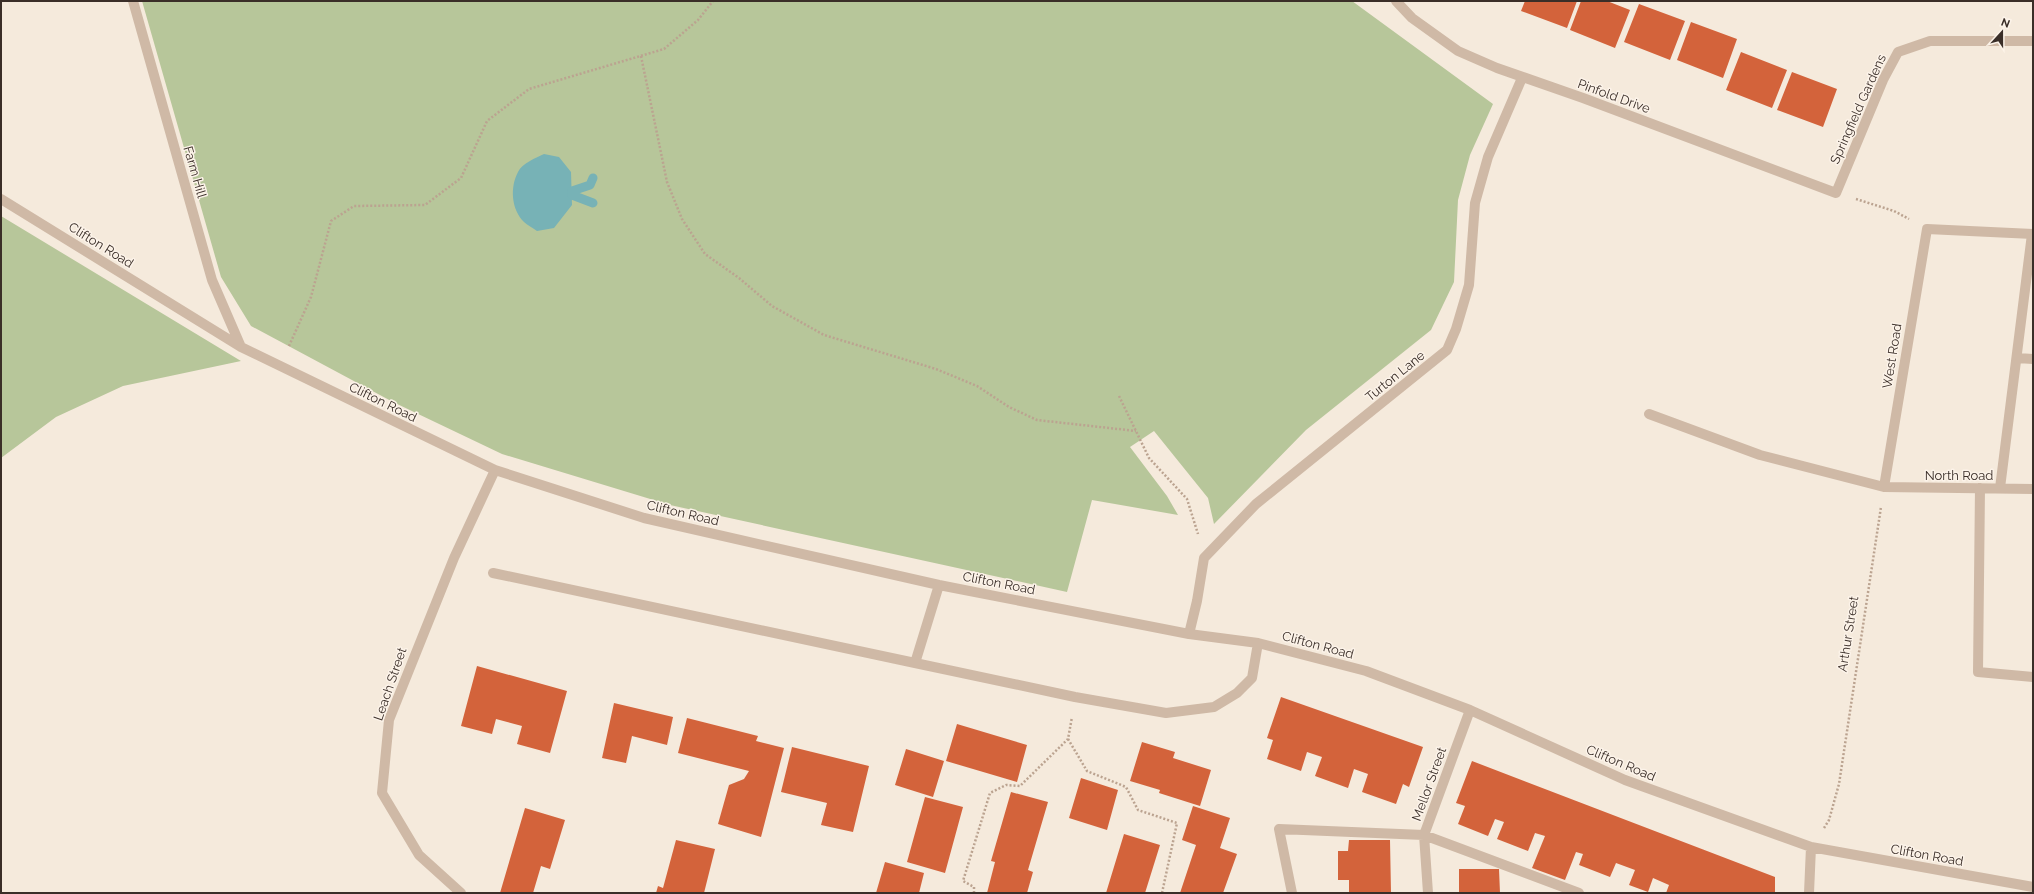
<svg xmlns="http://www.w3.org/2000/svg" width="2034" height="894" viewBox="0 0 2034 894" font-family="Raleway,sans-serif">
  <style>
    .green { fill: #b7c69a }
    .water { fill: #77b2b6 }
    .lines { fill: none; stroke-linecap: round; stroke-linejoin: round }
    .stream { stroke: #77b2b6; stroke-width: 9 }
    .building { fill: #d3633b }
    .path { stroke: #bba390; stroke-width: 2.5; stroke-dasharray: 2 2; stroke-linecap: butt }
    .minor { stroke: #cfb9a6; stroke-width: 10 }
    .labels { text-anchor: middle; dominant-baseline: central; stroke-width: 3; stroke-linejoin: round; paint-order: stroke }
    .street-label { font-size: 13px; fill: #3a2e28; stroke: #fcf3e9 }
  </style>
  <rect width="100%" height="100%" fill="#f5eadc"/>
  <path class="green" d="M 142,1 L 1352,1 L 1493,104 L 1470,155 L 1458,200 L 1454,282 L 1431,330 L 1306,430 L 1214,524 L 1208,498 L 1154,431 L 1130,447 L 1167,496 L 1178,515 L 1092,500 L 1067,592 L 670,505 L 502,454 L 393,402 L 251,326 L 221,277 Z
    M 1,216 L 241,361 L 123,386 L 56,417 L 1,458 Z"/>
  <path class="water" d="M 544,154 L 559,157 L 571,172 L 572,205 L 554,228 L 537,231 C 533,228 527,225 524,222 C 511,209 510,187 518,172 C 522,163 536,158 544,154 Z"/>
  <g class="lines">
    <path class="stream" d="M 572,191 L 590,185 L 593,178
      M 572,195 L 593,203"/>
  </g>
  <path class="building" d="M 1525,1 L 1577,1 L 1567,28 L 1521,11 Z
    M 1581,1 L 1607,1 L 1630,10 L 1615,48 L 1570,30 Z
    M 1639,4 L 1685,21 L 1670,60 L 1624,42 Z
    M 1691,22 L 1737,39 L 1723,78 L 1677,60 Z
    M 1741,52 L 1787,70 L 1772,108 L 1726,90 Z
    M 1792,72 L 1837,89 L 1823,127 L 1777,110 Z
    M 477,666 L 567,691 L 550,753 L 517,744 L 522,726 L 496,719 L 492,734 L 461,726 Z
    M 1281,697 L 1423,747 L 1409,787 L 1403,784 L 1396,804 L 1362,792 L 1368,774 L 1354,769 L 1348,788 L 1315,776 L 1322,757 L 1307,752 L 1301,771 L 1267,759 L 1273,740 L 1267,738 Z
    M 614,703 L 673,717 L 667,745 L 632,736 L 626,763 L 602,758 Z
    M 687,718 L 758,736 L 756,741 L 784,748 L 761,837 L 718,824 L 729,785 L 744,779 L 749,771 L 678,753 Z
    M 957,724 L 1027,745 L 1017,782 L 946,761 Z
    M 1142,742 L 1175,752 L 1173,758 L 1211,770 L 1200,806 L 1159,793 L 1160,790 L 1130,781 Z
    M 792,747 L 869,766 L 853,832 L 821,825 L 827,803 L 781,792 Z
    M 906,749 L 944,761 L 933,797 L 895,785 Z
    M 1472,761 L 1775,877 L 1775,893 L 1666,893 L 1669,885 L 1653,878 L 1648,892 L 1629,885 L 1635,870 L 1616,863 L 1610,877 L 1579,865 L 1583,854 L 1576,852 L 1565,880 L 1532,868 L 1545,836 L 1535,833 L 1528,851 L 1497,839 L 1504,822 L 1495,819 L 1488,836 L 1458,824 L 1465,806 L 1456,803 Z
    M 1081,778 L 1118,790 L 1107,830 L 1069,818 Z
    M 1011,792 L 1048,802 L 1028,870 L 1033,872 L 1027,893 L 987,893 L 995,862 L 991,861 Z
    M 925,797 L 963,807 L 945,873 L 907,862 Z
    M 1193,806 L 1230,818 L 1220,848 L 1237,854 L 1223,893 L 1180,893 L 1196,845 L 1182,840 Z
    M 525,808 L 565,820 L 550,869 L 541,866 L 533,893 L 500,893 Z
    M 1124,834 L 1160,845 L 1145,893 L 1106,893 Z
    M 676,840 L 715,849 L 704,893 L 656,893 L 658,886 L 663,888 Z
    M 1349,840 L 1390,840 L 1391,893 L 1349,893 L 1349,880 L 1338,880 L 1338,851 L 1348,851 Z
    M 885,862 L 924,873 L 919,893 L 876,893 Z
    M 1459,869 L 1499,869 L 1500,893 L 1459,893 Z"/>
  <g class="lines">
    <path class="path" d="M 641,56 L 667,182 L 682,219 L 705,254 L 739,278 L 772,306 L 824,335 L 936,369 L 977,386 L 1009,407 L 1037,420 L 1136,431
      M 1856,199 L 1894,211 L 1909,219
      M 289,346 L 311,297 L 331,221 L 354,206 L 425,205 L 461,178 L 487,121 L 529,89 L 664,49 L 698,20 L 713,1
      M 1119,396 L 1149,458 L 1187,499 L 1198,534
      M 1068,739 L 1087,771 L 1126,787 L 1138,810 L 1177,823 L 1162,893
      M 1824,828 L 1829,820 L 1839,784 L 1881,507
      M 974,893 L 974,887 L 963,881 L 990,793 L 1006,785 L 1020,786 L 1068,739 L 1072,717"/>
    <path class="minor" d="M 133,1 L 212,280 L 241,347
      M 1396,1 L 1412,18 L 1458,51 L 1497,68 L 1583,98 L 1836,193 L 1883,80 L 1898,52 L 1930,41 L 2033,41
      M 1,199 L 241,347 L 495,470 L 644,518 L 939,585 L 1189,634 L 1258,643 L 1366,671 L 1470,710 L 1625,780 L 1811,847 L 2033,887
      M 2017,358 L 2033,359
      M 1649,414 L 1760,455 L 1884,487 L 2033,489
      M 1884,487 L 1927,229 L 2033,234
      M 1980,488 L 1978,672 L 2033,677
      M 2000,488 L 2032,234
      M 493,573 L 915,663
      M 939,585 L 915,663 L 1075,697 L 1166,713 L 1214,707 L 1237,693 L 1252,678 L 1258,643
      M 1189,634 L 1197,601 L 1204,558 L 1256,504 L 1447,350 L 1456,329 L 1469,285 L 1475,203 L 1488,157 L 1522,78
      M 461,893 L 419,855 L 382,793 L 389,720 L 454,558 L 495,470
      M 1292,893 L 1279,829 L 1424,835 L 1579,893
      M 1428,893 L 1424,835 L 1470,710
      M 1809,893 L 1811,847"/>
  </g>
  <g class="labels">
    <g class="street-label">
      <text transform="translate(1614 96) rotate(20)">Pinfold Drive</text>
      <text transform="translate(1858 109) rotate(-66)">Springfield Gardens</text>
      <text transform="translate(195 172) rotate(74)">Farm Hill</text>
      <text transform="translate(101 245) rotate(32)">Clifton Road</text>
      <text transform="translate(1892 356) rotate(-81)">West Road</text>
      <text transform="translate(1395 376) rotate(-39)">Turton Lane</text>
      <text transform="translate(383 402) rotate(26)">Clifton Road</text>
      <text x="1959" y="475">North Road</text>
      <text transform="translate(683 513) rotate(13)">Clifton Road</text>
      <text transform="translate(999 583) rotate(11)">Clifton Road</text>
      <text transform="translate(1848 634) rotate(-81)">Arthur Street</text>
      <text transform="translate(1318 645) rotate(15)">Clifton Road</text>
      <text transform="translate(390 684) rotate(-71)">Leach Street</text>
      <text transform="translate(1621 763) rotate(23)">Clifton Road</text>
      <text transform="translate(1429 784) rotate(-70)">Mellor Street</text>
      <text transform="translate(1927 855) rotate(10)">Clifton Road</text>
    </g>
  </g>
  <rect width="2034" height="894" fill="none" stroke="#3a2e28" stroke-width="4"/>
  <g transform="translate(2002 32) rotate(21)" stroke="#fcf3e9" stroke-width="3" paint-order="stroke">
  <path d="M0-3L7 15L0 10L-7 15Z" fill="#3a2e28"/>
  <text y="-6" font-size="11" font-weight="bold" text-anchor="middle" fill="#3a2e28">N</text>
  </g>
</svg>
